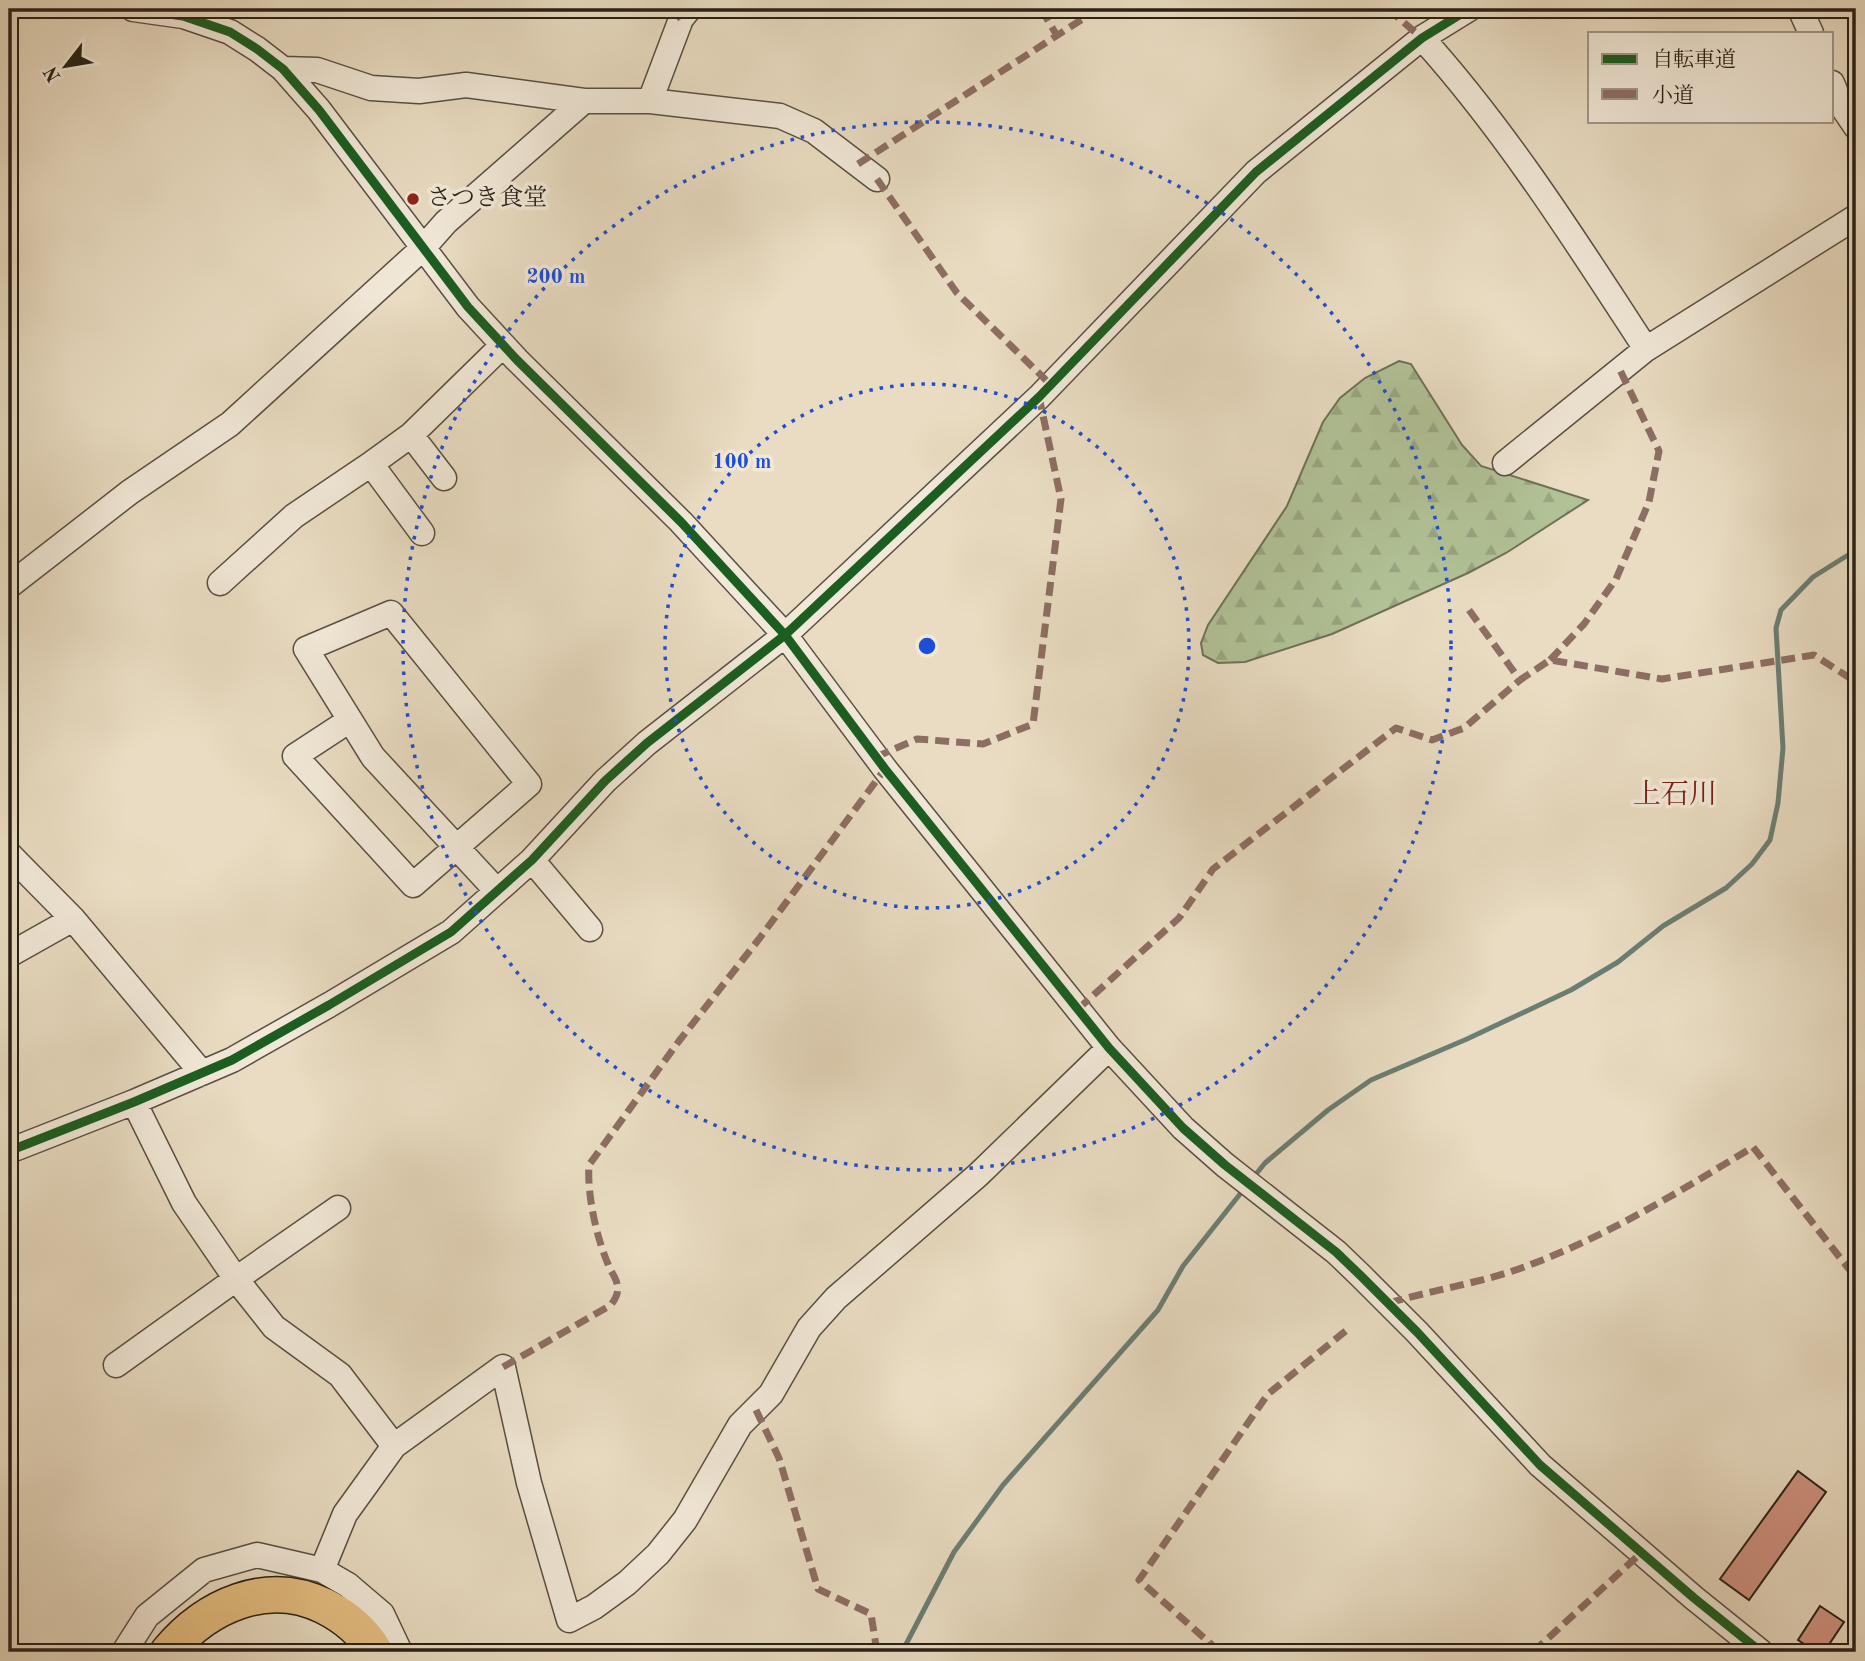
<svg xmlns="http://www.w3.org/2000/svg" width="1865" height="1661" viewBox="0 0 1865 1661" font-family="'Old Standard TT','Noto Serif JP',serif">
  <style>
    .forest { fill: url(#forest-firs); stroke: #6d7257; stroke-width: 2 }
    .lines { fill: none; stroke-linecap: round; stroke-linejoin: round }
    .stream { stroke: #6b7e73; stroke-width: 5 }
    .building { fill: #d09381; stroke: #292117; stroke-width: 2 }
    .minor-casing { stroke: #595042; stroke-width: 27 }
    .highway-casing { stroke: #292117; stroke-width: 38 }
    .minor { stroke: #f1e8d7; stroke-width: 24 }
    .highway { stroke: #e4be81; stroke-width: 35 }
    .quiet { stroke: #8d6e63; stroke-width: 7; stroke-dasharray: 14 7; stroke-linecap: butt }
    .cycleway-casing { stroke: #f1e8d7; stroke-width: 13 }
    .cycleway { stroke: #1b5e20; stroke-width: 9 }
    .ring { fill: none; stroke: #1d4ed8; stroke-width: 3.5; stroke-dasharray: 3.5 7 }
    .poi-dot { fill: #8f2418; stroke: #f1e8d7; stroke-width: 2.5 }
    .labels { text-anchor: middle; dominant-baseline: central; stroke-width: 7; stroke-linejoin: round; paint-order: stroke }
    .poi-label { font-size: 24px; fill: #292117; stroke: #f1e8d7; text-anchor: start }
    .quarter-label { font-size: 28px; fill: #7a1f14; stroke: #f1e8d7 }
    .centre { fill: #1d4ed8; stroke: #f1e8d7; stroke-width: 3.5 }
    .ring-label { font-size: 21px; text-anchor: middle; font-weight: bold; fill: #1d4ed8; stroke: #f1e8d7; stroke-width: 7; stroke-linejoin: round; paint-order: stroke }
  </style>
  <defs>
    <pattern id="forest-firs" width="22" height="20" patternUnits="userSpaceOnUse" patternTransform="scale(1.75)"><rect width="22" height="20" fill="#b1c297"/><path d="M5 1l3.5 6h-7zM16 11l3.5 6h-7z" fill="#98a681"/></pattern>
  </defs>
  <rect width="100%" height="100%" fill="#e9dcc2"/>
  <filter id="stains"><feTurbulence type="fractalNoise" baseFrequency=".00286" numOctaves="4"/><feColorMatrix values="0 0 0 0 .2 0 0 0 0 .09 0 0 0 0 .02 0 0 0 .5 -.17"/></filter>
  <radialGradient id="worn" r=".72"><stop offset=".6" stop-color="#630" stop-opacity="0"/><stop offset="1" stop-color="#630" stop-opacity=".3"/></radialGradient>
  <path class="forest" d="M 1399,361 L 1411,364 L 1462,445 L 1481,466 L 1588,500 L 1506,553 L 1468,573 L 1332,634 L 1245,662 L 1218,663 L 1203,655 L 1201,643 L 1208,625 L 1287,506 L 1323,422 L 1340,398 L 1365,378 Z"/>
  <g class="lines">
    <path class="stream" d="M 1252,1179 L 1265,1163 L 1328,1110 L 1371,1080 L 1467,1039 L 1571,990 L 1618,962 L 1663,926 L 1726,888 L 1752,864 L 1770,840 L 1778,803 L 1783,748 L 1776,628 L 1781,610 L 1813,577 L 1856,550
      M 902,1652 L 954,1552 L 1003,1485 L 1158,1310 L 1183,1266 L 1244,1189"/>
  </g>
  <path class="building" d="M 1798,1471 L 1826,1492 L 1749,1600 L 1720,1579 Z
    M 1820,1606 L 1844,1622 L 1824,1652 L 1816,1652 L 1798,1640 Z"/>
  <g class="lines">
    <defs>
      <path id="minor" d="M 133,9 L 183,16 L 230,32 L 257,49 L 283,69 L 319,110 L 468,307 L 517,360 L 681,522 L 785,635 L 885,769 L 1109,1048 L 1183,1128 L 1225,1165 L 1336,1252 L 1361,1276 L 1417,1332 L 1540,1465 L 1694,1598 L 1761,1652
        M 1800,9 L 1811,33
        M 1422,38 C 1506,131 1577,243 1646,349 L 1856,217
        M 283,69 L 317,70 L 371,88 L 419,91 L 466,85 L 584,101 L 650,101 L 780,116 L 814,131 L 877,179
        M 1832,83 L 1841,105 L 1856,127
        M 650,101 L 681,19 L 689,9
        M 411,435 L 444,478
        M 1505,463 L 1646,349
        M 422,533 L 371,464 L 411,435 L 503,345
        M 220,583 L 294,516 L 374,462
        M 9,586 L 130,492 L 230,424 L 423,248 L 446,222 L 584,101
        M 350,720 L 295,756 L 413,885 L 529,784 L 391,613 L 306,649 L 373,757 L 497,891
        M 9,854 L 73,919
        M 532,860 L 590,929
        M 9,955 L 73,919 L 202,1073
        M 134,1102 L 184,1203 L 236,1279 L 338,1208
        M 9,1151 L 134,1102 L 232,1060 L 329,1005 L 451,932 L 532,860 L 605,781 L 647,743 L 785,635 L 1039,397 L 1256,172 L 1422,38 L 1469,9
        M 116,1365 L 236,1279 L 274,1327 L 340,1375 L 394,1446 L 345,1514 L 322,1570 L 257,1555 L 204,1570 L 147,1616 L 124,1652
        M 394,1446 L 503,1367 L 529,1483 L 569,1620 L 594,1607 L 627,1583 L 658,1554 L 685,1520 L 740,1425 L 771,1394 L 809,1328 L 836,1298 L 978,1175 L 1109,1048
        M 322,1570 L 348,1585 L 382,1614 L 400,1652"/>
      <path id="highway" d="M 168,1652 C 206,1606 267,1578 324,1606 C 346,1617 363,1631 375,1652"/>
    </defs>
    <use href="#minor" class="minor-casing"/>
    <use href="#highway" class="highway-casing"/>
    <use href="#minor" class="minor"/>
    <use href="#highway" class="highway"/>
    <path class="quiet" d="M 673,9 L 681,19
      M 1041,9 L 1056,34
      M 1388,9 L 1422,38
      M 858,164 L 1098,9
      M 877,179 L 957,293 L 1051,385
      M 1469,610 L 1520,680 L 1550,660 L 1662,679 L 1814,655 L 1856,682
      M 1550,660 L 1584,624 L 1616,579 L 1649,502 L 1659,451 L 1620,370
      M 1850,753 L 1856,740
      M 876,757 L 917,739 L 983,744 L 1033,724 L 1061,499 L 1039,397
      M 1078,1009 L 1179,918 L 1213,869 L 1396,728 L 1432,740 L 1464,728 L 1520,680
      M 1389,1303 C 1436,1289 1487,1282 1532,1264 C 1611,1234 1682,1190 1753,1147 L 1856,1278
      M 503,1367 L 611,1305 C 616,1298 619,1293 617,1284 C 616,1277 610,1271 608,1264 C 596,1236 587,1194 589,1165 L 679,1041 L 759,939 L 885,769
      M 756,1410 L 779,1458 L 818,1589 L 871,1614 L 877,1652
      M 1203,1652 L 1211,1644 L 1139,1580 L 1268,1394 L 1348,1329
      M 1533,1652 L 1641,1553"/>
    <defs>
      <path id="cycleway" d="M 133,9 L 183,16 L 230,32 L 257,49 L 283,69 L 319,110 L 468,307 L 517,360 L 681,522 L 785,635 L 885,769 L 1109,1048 L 1183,1128 L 1225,1165 L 1336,1252 L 1361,1276 L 1417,1332 L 1540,1465 L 1694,1598 L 1761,1652
        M 9,1151 L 134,1102 L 232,1060 L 329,1005 L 451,932 L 532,860 L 605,781 L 647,743 L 785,635 L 1039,397 L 1256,172 L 1422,38 L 1469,9"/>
    </defs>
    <use href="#cycleway" class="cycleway-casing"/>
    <use href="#cycleway" class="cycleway"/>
  </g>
  <g class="ring">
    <circle cx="927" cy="646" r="262"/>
    <circle cx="927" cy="646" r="524"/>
  </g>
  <circle class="poi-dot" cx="413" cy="199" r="7"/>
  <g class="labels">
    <g class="poi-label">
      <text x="427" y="199">さつき食堂</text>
    </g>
    <g class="quarter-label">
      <text x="1675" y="796">上石川</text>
    </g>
  </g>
  <circle cx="927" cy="646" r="10" class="centre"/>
  <g class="ring-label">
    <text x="556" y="283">200 m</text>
    <text x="742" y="468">100 m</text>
  </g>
  <rect width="1865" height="1661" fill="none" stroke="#e9dcc2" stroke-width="35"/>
  <rect x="10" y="10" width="1844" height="1640" fill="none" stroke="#292117" stroke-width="3.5"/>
  <rect x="18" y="18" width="1830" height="1626" fill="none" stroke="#292117" stroke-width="2"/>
  <rect x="1588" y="32" width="245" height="91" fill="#f1e8d7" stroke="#a1988a" stroke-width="2"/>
  <rect x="1602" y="54" width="35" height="10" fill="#1b5e20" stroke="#a1988a" stroke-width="2"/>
  <text x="1652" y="66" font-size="21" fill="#292117">自転車道</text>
  <rect x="1602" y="89" width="35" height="10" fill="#8d6e63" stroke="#a1988a" stroke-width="2"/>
  <text x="1652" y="102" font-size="21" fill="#292117">小道</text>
  <g transform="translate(66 66) rotate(239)" stroke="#f1e8d7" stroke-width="5" paint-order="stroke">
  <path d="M0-5L12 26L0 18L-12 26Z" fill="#292117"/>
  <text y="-10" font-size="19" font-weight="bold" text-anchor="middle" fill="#292117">N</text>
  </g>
  <rect width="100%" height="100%" filter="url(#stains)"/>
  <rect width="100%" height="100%" fill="url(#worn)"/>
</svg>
